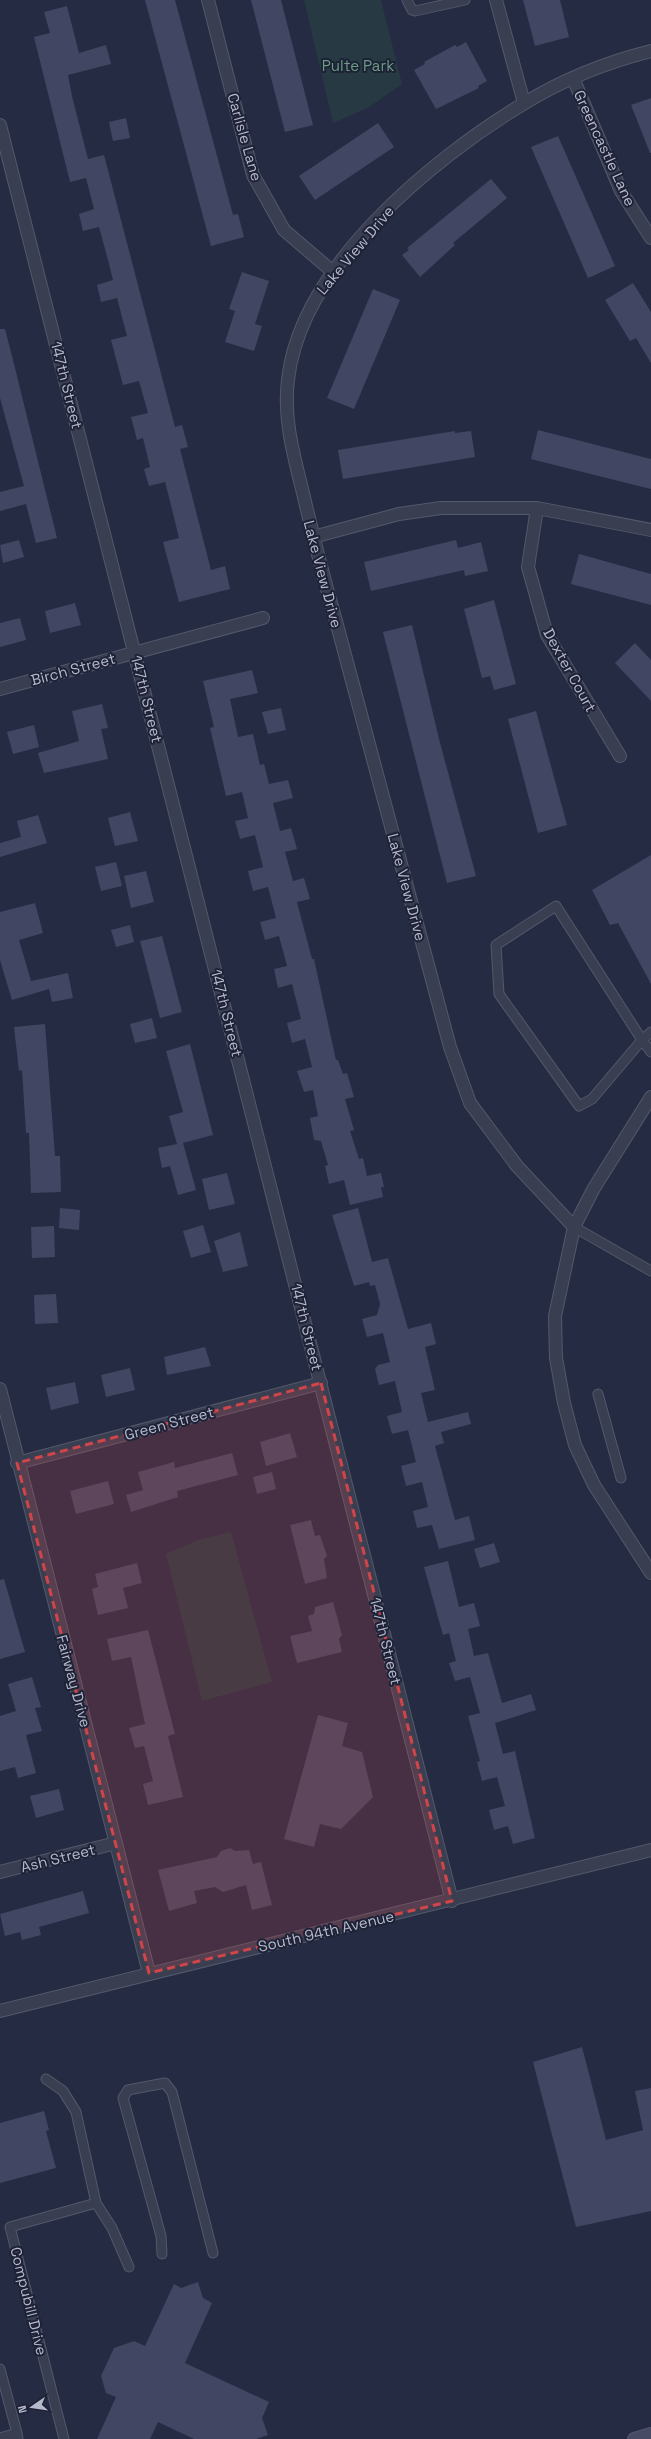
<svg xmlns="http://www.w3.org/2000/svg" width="651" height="2439" viewBox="0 0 651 2439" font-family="'Space Grotesk',sans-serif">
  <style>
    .green { fill: #273943 }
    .building { fill: #414762 }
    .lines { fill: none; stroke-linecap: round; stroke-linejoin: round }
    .lane-casing { stroke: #54586b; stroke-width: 11 }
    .street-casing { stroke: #54586b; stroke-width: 14 }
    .secondary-casing { stroke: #54586b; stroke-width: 14 }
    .lane { stroke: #393e51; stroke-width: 9 }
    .street { stroke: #393e51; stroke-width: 12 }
    .secondary { stroke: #474b64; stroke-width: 12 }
    .marked { fill: #d04549; fill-opacity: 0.2; stroke: #d04549; stroke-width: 3; stroke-dasharray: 8 5; stroke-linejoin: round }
    .labels { text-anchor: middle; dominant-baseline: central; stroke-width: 4; stroke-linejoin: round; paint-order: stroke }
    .park-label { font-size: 15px; fill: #6c9d82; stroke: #1e2237 }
    .street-label { font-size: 15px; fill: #b6b9cb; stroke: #1e2237 }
  </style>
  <rect width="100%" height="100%" fill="#252b42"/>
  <path class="green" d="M 304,0 L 381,0 L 402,84 L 368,108 L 333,123 Z
    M 231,1532 L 272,1682 L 202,1701 L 166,1554 L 198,1540 Z"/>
  <path class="building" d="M 145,0 L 175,0 L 233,215 L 238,214 L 244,237 L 211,246 Z
    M 251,0 L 281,0 L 313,125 L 285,132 Z
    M 523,0 L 560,0 L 569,37 L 535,46 Z
    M 67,6 L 79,53 L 106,45 L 111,64 L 68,75 L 72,96 L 88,159 L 104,155 L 175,427 L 182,425 L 188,447 L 180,449 L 211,570 L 225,566 L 230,589 L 179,602 L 163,542 L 179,538 L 171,505 L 165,482 L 149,486 L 144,469 L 150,467 L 143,438 L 137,440 L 131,417 L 148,413 L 139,381 L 123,385 L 111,340 L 127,336 L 117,298 L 101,302 L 97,285 L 113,280 L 108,260 L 99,227 L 83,231 L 79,214 L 94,209 L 86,178 L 70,182 L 34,37 L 50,33 L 44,12 Z
    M 466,42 L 487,81 L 478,86 L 479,88 L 436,109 L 414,70 L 425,64 L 424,62 L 455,45 L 457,47 Z
    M 651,98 L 651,153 L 650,153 L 631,105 Z
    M 126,118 L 130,138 L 113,141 L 109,122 Z
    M 378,123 L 394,147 L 315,200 L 299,176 Z
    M 558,136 L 615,266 L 588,278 L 531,147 Z
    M 491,179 L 507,198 L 453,243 L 455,245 L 420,277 L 402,255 L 409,250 L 407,248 Z
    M 242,272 L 269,281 L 255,324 L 262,326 L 254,351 L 225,342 L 235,311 L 229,309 Z
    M 633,283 L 651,312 L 651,363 L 636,338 L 630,341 L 605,300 Z
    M 373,289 L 400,300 L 354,409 L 327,398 Z
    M 0,329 L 5,329 L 12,356 L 57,538 L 36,543 L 26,504 L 0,511 L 0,492 L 24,486 L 0,398 Z
    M 538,430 L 651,459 L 651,489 L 531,459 Z
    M 455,431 L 455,433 L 471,431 L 475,457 L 343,479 L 338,450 Z
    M 19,540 L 24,557 L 3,563 L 0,545 Z
    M 456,540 L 458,548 L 481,542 L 488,571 L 465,576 L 464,570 L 371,591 L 364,562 Z
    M 579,554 L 651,574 L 651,605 L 571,584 Z
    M 494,600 L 516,684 L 494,690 L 490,676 L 482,678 L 464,609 Z
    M 75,603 L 81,625 L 50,633 L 45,611 Z
    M 20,618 L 26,640 L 0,647 L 0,623 Z
    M 412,625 L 439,739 L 476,876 L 447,883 L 383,632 Z
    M 635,643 L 651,660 L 651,701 L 615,663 Z
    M 252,670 L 258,693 L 230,699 L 238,737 L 253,734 L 260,765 L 264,764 L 269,784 L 288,780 L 293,798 L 273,803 L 280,831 L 291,828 L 297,849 L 285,852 L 293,881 L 304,878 L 310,899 L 297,902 L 312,959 L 314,959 L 336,1060 L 338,1060 L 343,1074 L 347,1073 L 354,1097 L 345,1099 L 354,1130 L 350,1131 L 359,1159 L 363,1158 L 367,1176 L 381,1173 L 384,1187 L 381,1187 L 383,1197 L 350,1205 L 344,1180 L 329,1184 L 325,1166 L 328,1165 L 321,1141 L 314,1140 L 310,1118 L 318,1116 L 313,1090 L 304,1092 L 297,1071 L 312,1067 L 305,1039 L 292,1043 L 287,1023 L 301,1019 L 292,984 L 278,988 L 274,969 L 287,966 L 279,936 L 265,940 L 260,922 L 276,918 L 268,887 L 253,891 L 248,871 L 263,867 L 255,835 L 240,839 L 235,821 L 248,818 L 242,792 L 226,796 L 210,728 L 214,727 L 203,681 Z
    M 102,704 L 108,728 L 101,729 L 108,759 L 44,773 L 38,753 L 79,741 L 72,711 Z
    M 281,708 L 286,730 L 268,734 L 262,712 Z
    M 536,711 L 567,825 L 538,833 L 508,719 Z
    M 34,725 L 39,747 L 13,754 L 7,732 Z
    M 130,812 L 138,841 L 115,846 L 108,818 Z
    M 38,815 L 47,843 L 0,857 L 0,843 L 21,837 L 17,821 Z
    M 651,855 L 651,984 L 618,923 L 610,925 L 592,890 Z
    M 116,862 L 122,886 L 101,891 L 95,867 Z
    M 146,871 L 154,902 L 131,908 L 124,876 Z
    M 35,903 L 43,933 L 19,940 L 31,981 L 68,973 L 73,998 L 52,1002 L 49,989 L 12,1000 L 0,960 L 0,912 Z
    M 130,925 L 134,942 L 116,947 L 111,930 Z
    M 162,936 L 182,1012 L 160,1018 L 140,941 Z
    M 152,1018 L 157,1038 L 135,1043 L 130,1024 Z
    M 45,1024 L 55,1156 L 60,1156 L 61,1192 L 31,1193 L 29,1133 L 26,1133 L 22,1070 L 19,1071 L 14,1027 Z
    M 190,1044 L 213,1135 L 183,1143 L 196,1190 L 178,1195 L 170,1166 L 162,1168 L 158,1148 L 177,1144 L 169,1116 L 183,1112 L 166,1051 Z
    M 227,1173 L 235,1204 L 209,1210 L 202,1179 Z
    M 60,1208 L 80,1210 L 79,1230 L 59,1228 Z
    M 358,1208 L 372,1262 L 388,1258 L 408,1329 L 431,1323 L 436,1344 L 425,1347 L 435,1390 L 421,1393 L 428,1422 L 468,1412 L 471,1424 L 441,1432 L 444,1443 L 435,1446 L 455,1520 L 469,1516 L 475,1540 L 439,1549 L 432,1525 L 417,1528 L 413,1511 L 428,1507 L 422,1482 L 406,1486 L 401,1466 L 416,1462 L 408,1430 L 392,1434 L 387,1416 L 402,1412 L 395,1381 L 379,1385 L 375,1369 L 378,1365 L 390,1362 L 383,1333 L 367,1337 L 362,1319 L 377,1315 L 380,1304 L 375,1285 L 370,1286 L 369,1282 L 354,1286 L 332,1215 Z
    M 203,1225 L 211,1252 L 191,1258 L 183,1231 Z
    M 54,1226 L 55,1257 L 32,1258 L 31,1227 Z
    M 240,1232 L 248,1266 L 223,1272 L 214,1241 Z
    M 56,1294 L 58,1323 L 35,1324 L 34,1295 Z
    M 205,1347 L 211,1366 L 167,1375 L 164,1357 Z
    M 130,1368 L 135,1390 L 106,1397 L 101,1375 Z
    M 75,1382 L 79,1403 L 51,1410 L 46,1388 Z
    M 290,1433 L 297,1457 L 266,1466 L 260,1442 Z
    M 232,1453 L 238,1475 L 177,1491 L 178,1497 L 131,1512 L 126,1495 L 143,1490 L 138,1472 L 174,1462 L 175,1468 Z
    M 272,1472 L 276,1489 L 257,1494 L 253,1477 Z
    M 108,1481 L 114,1504 L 76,1514 L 70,1491 Z
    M 311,1520 L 315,1536 L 320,1535 L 327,1556 L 324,1559 L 327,1578 L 305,1584 L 290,1525 Z
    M 494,1543 L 500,1562 L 480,1568 L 474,1549 Z
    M 448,1561 L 459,1607 L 474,1603 L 480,1626 L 468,1629 L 474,1656 L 488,1653 L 502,1703 L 531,1694 L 536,1710 L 495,1723 L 503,1754 L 515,1751 L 535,1838 L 513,1844 L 508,1826 L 494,1830 L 489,1810 L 505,1806 L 497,1777 L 482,1781 L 477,1762 L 480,1761 L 468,1716 L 480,1713 L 470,1677 L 455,1681 L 449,1663 L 456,1661 L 449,1633 L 443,1635 L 424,1567 Z
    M 137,1563 L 142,1583 L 123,1588 L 128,1608 L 98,1615 L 92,1589 L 98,1587 L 95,1574 Z
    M 4,1579 L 25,1652 L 0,1659 L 0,1580 Z
    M 333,1602 L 342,1635 L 339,1639 L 342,1652 L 297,1663 L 290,1636 L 312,1631 L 308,1616 L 314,1614 L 315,1607 Z
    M 148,1630 L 175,1734 L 168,1736 L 183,1797 L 148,1805 L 143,1784 L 153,1781 L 144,1746 L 135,1748 L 129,1728 L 145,1724 L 131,1657 L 112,1661 L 107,1639 Z
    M 32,1677 L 41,1707 L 35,1708 L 42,1731 L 26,1735 L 36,1773 L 18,1778 L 15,1767 L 0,1771 L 0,1716 L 16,1711 L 8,1684 Z
    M 318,1715 L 348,1723 L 342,1746 L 362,1752 L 373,1797 L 341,1829 L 320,1824 L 314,1847 L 284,1839 Z
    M 59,1789 L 64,1810 L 36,1818 L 30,1796 Z
    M 230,1848 L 235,1851 L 249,1850 L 253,1864 L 261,1862 L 272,1905 L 252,1910 L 246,1885 L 223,1892 L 215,1887 L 194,1891 L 197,1903 L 169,1911 L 158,1870 L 217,1857 L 221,1851 Z
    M 83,1891 L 89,1913 L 39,1927 L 41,1935 L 22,1940 L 20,1932 L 5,1936 L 0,1914 Z
    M 582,2047 L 606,2140 L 643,2130 L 635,2091 L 651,2088 L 651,2211 L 576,2227 L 533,2062 Z
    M 44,2111 L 49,2130 L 46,2131 L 56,2168 L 0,2183 L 0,2123 Z
    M 198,2282 L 203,2298 L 212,2303 L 185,2363 L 269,2402 L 262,2418 L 268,2435 L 256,2439 L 194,2439 L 158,2422 L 150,2439 L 97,2439 L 116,2397 L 106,2393 L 101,2376 L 114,2348 L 134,2341 L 145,2346 L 174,2284 L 181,2288 Z"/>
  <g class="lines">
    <defs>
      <path id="lane" d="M 407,0 L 412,10 L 415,11 L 465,0
        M 651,1032 L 642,1040 L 592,1099 L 579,1106 L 499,994 L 496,945 L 556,906 L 642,1040 L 651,1052
        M 574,1227 L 651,1271
        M 598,1394 L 621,1478
        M 46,2079 L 63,2091 L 76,2112 L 96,2203
        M 162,2254 L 161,2236 L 123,2098 L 128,2090 L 165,2083 L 172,2092 L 213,2253
        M 0,2369 L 17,2433
        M 0,2438 L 17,2433 L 18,2439
        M 64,2439 L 10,2227 L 96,2203 L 112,2228 L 129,2267"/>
      <path id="street" d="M 208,0 L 253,175 L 284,230 L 333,272
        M 496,0 L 524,103
        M 573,78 L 621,191 L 651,238
        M 0,125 L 452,1901
        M 537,508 L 528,567 L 547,635 L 620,756
        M 313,537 L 399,514 L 441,508 L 537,508 L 651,530
        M 0,689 L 263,618
        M 651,1097 L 594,1188 L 574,1227 L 555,1316 L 556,1358 L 564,1403 L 575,1445 L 594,1485 L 651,1573
        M 574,1227 L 517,1166 L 470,1103 L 450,1047 C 412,905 374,763 336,621 C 324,579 313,536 303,493 C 294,456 283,419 288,380 C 300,267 432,159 523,104 C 562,80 607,62 651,51
        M 0,1389 L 149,1973
        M 17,1463 L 321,1383
        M 0,1872 L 116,1843
        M 0,2011 L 651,1850"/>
      <path id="secondary" d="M 634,2439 L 651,2434"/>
    </defs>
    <use href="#lane" class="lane-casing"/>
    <use href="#street" class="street-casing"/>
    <use href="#secondary" class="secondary-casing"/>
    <use href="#lane" class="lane"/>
    <use href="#street" class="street"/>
    <use href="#secondary" class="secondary"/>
  </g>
  <path class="marked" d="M 321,1383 L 452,1901 L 149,1973 L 17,1463 Z"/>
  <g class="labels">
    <g class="park-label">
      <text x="358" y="65">Pulte Park</text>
    </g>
    <g class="street-label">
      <text transform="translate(245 137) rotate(74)">Carlisle Lane</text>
      <text transform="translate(605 148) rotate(65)">Greencastle Lane</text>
      <text transform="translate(355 250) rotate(-50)">Lake View Drive</text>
      <text transform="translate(67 385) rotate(76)">147th Street</text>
      <text transform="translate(323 574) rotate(75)">Lake View Drive</text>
      <text transform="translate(73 669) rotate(-15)">Birch Street</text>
      <text transform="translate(570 670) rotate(61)">Dexter Court</text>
      <text transform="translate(147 699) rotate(76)">147th Street</text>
      <text transform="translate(407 887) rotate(75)">Lake View Drive</text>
      <text transform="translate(227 1013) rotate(76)">147th Street</text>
      <text transform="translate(307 1327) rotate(76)">147th Street</text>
      <text transform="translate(169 1423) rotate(-15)">Green Street</text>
      <text transform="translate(386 1641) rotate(76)">147th Street</text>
      <text transform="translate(74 1681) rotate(75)">Fairway Drive</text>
      <text transform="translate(58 1858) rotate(-14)">Ash Street</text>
      <text transform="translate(326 1931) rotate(-13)">South 94th Avenue</text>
      <text transform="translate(29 2301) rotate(76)">Compubill Drive</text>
    </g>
  </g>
  <g transform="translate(32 2407) rotate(257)" stroke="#1e2237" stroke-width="3" paint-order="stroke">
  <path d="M0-3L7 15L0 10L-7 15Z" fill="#b6b9cb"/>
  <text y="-6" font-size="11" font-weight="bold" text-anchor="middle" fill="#b6b9cb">N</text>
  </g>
</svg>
